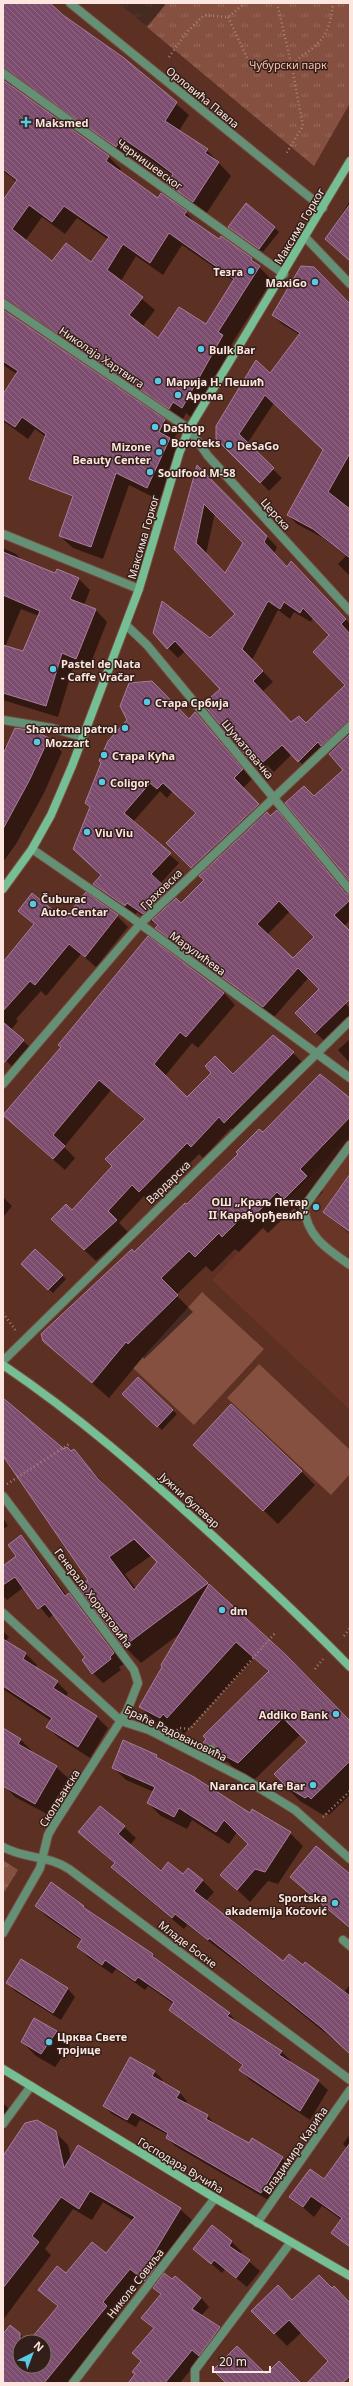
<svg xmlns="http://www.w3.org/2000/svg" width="353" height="2386" viewBox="0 0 353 2386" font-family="'Noto Sans',sans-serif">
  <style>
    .built { fill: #693526 }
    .park { fill: url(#park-tufts) }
    .garden { fill: #865040 }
    .shadow { fill: #0007; fill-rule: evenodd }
    .building { fill: url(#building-back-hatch); stroke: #a97d9c; fill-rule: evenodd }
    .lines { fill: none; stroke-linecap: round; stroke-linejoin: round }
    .lane-casing { stroke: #764d41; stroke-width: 10 }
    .street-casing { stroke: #764d41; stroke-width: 10 }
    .secondary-casing { stroke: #764d41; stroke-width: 10 }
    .path { stroke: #a68479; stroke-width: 2.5; stroke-dasharray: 1 3; stroke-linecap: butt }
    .lane { stroke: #649176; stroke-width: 8 }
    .street { stroke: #649176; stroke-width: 8 }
    .secondary { stroke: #76bf95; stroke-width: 8 }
    .poi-dot { fill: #59c8e5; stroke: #331f19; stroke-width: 1.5 }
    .labels { text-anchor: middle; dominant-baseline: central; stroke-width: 3; stroke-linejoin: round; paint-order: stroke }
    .park-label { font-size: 11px; fill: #f8c2b1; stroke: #331f19 }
    .street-label { font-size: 11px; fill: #fde6df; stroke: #331f19 }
    .poi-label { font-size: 11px; font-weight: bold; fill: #fde6df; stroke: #331f19; text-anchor: start }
  </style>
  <defs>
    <pattern id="park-tufts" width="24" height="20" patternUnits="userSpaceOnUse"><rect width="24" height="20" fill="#865040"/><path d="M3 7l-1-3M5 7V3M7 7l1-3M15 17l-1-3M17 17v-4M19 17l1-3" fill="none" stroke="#98695b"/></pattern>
    <pattern id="building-back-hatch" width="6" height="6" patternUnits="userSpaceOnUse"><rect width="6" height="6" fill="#7d4d70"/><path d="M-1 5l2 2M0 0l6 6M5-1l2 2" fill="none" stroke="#906784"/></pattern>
  </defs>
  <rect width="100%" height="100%" fill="#5c3023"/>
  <path class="built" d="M 350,1134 L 350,1410 L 212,1280 Z"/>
  <path class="park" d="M 118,3 L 350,3 L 350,103 L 314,166 Z
    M 3,1860 L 18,1870 L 3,1894 Z"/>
  <path class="garden" d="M 202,1292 L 264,1349 L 194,1425 L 133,1368 Z
    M 259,1364 L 350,1450 L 350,1474 L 331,1495 L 227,1398 Z"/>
  <path class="shadow" d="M 3,3 L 47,3 L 124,59 L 189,115 L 179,131 L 207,150 L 231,176 L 206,214 L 181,196 L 168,183 L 173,176 L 135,150 L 129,159 L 11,82 L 12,87 L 109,157 L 121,169 L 119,172 L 158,199 L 186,212 L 198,226 L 251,259 L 272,280 L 231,345 L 235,348 L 195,420 L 186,413 L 182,421 L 20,311 L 10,313 L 11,316 L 164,420 L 177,433 L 173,441 L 183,451 L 159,500 L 129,485 L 103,559 L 73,548 L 60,536 L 73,498 L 70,494 L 46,437 L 35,429 L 28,439 L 3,421 L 3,396 L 17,374 L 3,365 L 3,202 L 17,182 L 3,171 ZM 42,217 L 65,234 L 77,218 L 109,240 L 91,263 L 52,262 L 25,241 ZM 182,245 L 234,281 L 206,326 L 159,339 L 142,327 L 155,310 L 121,281 L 136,256 L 163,275 Z
    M 118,3 L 163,3 L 165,5 L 147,27 Z
    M 350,201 L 350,261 L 326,239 Z
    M 229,227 L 275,228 L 279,232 L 263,252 Z
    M 350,305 L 350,576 L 338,564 L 346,556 L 323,538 L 297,524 L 288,515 L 324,450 L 274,403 L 247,444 L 282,478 L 269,491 L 217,438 L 300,335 L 282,324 L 273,315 Z
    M 198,466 L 277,547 L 274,553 L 288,568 L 301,572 L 350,624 L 350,881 L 286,803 L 314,797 L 344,770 L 329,752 L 309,771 L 292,754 L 274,772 L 267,765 L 261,771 L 205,705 L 221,689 L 185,651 L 178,658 L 154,633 L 210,640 L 236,614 L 175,548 ZM 215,513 L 244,543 L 225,574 L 206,554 ZM 278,610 L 290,619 L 294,612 L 311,622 L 313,617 L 331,635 L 347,685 L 306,724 L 292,723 L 263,691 L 273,682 L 252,660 Z
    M 3,548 L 16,554 L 24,562 L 55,575 L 78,578 L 90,590 L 84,605 L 96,610 L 107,622 L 88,670 L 74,664 L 58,717 L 3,700 ZM 21,609 L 39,616 L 24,653 L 5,647 Z
    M 195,713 L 252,779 L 243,788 L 271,817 L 277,812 L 287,822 L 350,896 L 350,920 L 344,926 L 350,933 L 350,971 L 290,911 L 267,935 L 310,976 L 274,1017 L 167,938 L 156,928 L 158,926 L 154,921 L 153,923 L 137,912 L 135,915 L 104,893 L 94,884 L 102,876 L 84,859 ZM 160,791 L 167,798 L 173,791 L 197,813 L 167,843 L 205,880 L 181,904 L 160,884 L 179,863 L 133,822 Z
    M 48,738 L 62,752 L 44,793 L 16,844 L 3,862 L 3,746 L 7,747 Z
    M 19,911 L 64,920 L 117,916 L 128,927 L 96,967 L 81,954 L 46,996 L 41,991 L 16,1019 L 18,1021 L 11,1030 L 34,1051 L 17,1071 L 3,1058 L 3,961 L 4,962 L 35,926 Z
    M 224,993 L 235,1005 L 198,1048 L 192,1043 L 165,1076 L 187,1098 L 233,1075 L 293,1053 L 304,1064 L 236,1133 L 231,1128 L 203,1158 L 199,1154 L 151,1203 L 144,1196 L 119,1223 L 128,1232 L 96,1261 L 64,1231 L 72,1211 L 114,1166 L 145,1120 L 111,1090 L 64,1147 L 75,1158 L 65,1170 L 4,1116 Z
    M 338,995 L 350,1009 L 350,1021 L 327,1044 L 297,1013 Z
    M 350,1039 L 350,1063 L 338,1050 Z
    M 350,1100 L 350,1150 L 316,1185 L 323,1192 L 301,1214 L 294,1208 L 268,1233 L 263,1228 L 239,1252 L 235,1249 L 212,1272 L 206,1266 L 176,1295 L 193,1312 L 144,1359 L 143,1357 L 109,1398 L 44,1341 L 263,1133 Z
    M 350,1175 L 350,1234 L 324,1212 Z
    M 3,1197 L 12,1206 L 3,1217 Z
    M 35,1250 L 66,1279 L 53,1293 L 22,1264 Z
    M 138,1378 L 177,1414 L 162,1430 L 123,1394 Z
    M 3,1399 L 63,1451 L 71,1453 L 74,1451 L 112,1493 L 350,1722 L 350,1795 L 329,1815 L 326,1812 L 323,1815 L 300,1801 L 283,1784 L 309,1742 L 301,1734 L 255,1779 L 234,1768 L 228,1762 L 220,1761 L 203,1744 L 269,1672 L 254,1658 L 184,1734 L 180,1730 L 177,1734 L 157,1724 L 141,1707 L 182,1632 L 141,1663 L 124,1646 L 89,1580 L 3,1454 ZM 152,1555 L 159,1562 L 136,1589 L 125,1574 Z
    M 208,1458 L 301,1471 L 315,1485 L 278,1524 Z
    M 3,1518 L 8,1526 L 3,1529 Z
    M 21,1537 L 31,1547 L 67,1596 L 69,1595 L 79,1605 L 124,1664 L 119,1667 L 121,1670 L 103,1683 L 93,1673 L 86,1658 L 54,1614 L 49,1618 L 24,1587 L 7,1600 L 3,1596 L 3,1567 L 17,1557 Z
    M 3,1631 L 9,1637 L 6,1641 L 26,1654 L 37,1665 L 35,1668 L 57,1682 L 68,1693 L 66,1697 L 97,1717 L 108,1728 L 90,1758 L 59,1738 L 47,1727 L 51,1721 L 3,1689 Z
    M 3,1729 L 21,1740 L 32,1751 L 31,1753 L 56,1767 L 68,1778 L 47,1814 L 15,1797 L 4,1785 Z
    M 156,1756 L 162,1761 L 250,1814 L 290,1833 L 303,1846 L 278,1884 L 268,1881 L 250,1902 L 222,1875 L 249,1844 L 237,1832 L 229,1844 L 192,1820 L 187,1829 L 161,1816 L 148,1803 L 154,1792 L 126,1780 L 113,1767 Z
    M 124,1827 L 136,1838 L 129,1846 L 161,1872 L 202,1880 L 214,1892 L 206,1901 L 284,1962 L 303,1966 L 343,1993 L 350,1985 L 350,2053 L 250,1972 L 187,1925 L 184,1929 L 155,1905 L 124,1879 L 112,1867 L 115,1864 L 79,1832 Z
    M 350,1875 L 350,1929 L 291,1877 Z
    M 36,1906 L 83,1906 L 153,1955 L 162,1965 L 229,2013 L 238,2024 L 281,2051 L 291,2061 L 289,2063 L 318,2081 L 328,2090 L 310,2120 L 250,2080 L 241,2070 L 243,2066 L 180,2019 L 170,2009 L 174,2004 L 148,1986 L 145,1990 L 116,1969 L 112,1974 L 88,1957 L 78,1947 L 82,1941 L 46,1916 Z
    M 7,1983 L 67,1988 L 75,1997 L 61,2020 L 15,1991 Z
    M 34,2019 L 57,2032 L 70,2046 L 55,2067 L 36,2056 L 22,2042 Z
    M 131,2058 L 155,2072 L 163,2080 L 161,2082 L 179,2092 L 187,2101 L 186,2104 L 208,2116 L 215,2125 L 249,2144 L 282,2158 L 290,2166 L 270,2201 L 175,2146 L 167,2138 L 168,2135 L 140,2120 L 136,2127 L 112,2114 L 104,2106 Z
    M 3,2103 L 15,2115 L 3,2132 Z
    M 55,2132 L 68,2145 L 71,2158 L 180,2209 L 193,2221 L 161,2273 L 172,2280 L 175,2277 L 201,2298 L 209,2307 L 201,2316 L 227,2336 L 207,2363 L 201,2357 L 180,2383 L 129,2383 L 142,2362 L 154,2329 L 143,2318 L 162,2295 L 143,2280 L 115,2314 L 119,2319 L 67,2383 L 3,2383 L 3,2335 L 10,2326 L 28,2341 L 58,2307 L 39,2290 L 106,2255 L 134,2221 L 103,2202 L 92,2220 L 73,2209 L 45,2249 L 51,2255 L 3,2320 L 3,2160 ZM 20,2342 L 44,2342 L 44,2366 L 20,2366 Z
    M 350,2134 L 350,2248 L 333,2233 L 342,2220 L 322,2206 L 314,2217 L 291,2197 L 324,2181 L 347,2148 L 343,2144 Z
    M 212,2226 L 232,2242 L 242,2252 L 240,2254 L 260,2271 L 247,2287 L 225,2269 L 222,2273 L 194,2249 Z
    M 332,2289 L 350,2303 L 350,2378 L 348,2380 L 302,2332 L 287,2346 L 253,2311 Z"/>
  <path class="building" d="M 3,3 L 50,3 L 63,15 L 124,58 L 177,102 L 165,121 L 208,149 L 205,153 L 219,162 L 193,202 L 167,184 L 173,174 L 152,158 L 122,138 L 116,147 L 3,68 Z
    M 3,80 L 109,156 L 106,161 L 158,198 L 161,193 L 187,211 L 184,215 L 219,239 L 221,236 L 252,258 L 251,260 L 260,266 L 218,332 L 223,335 L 182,408 L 173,402 L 169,409 L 3,298 L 3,200 L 17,180 L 3,169 ZM 29,205 L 52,222 L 64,206 L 109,237 L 91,262 L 66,243 L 52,261 L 12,229 ZM 169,233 L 234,279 L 206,324 L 179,307 L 158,338 L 129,315 L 143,297 L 107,270 L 123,244 L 150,263 Z
    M 246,203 L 275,227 L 259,249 L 228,227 Z
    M 350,204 L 350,261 L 325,239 Z
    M 301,266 L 314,267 L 350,304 L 350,453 L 328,492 L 350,509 L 350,558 L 313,529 L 287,515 L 323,450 L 265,395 L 239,434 L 274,468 L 260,483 L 216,439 L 216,426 L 256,360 L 270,373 L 300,333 L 272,315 Z
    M 3,310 L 165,419 L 159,432 L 170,438 L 147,488 L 116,473 L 91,547 L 59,536 L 73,496 L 29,479 L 46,434 L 22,417 L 15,427 L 3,419 L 3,394 L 18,371 L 3,361 Z
    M 197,465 L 267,536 L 264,542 L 287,567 L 291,561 L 346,619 L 341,624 L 350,634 L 350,721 L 321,746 L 318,742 L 298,762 L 282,745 L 263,762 L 256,756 L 251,761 L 203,704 L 220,689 L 175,641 L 167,649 L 153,633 L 162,601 L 210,638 L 235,614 L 174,549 ZM 204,504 L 243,543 L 225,573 L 196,543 ZM 268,601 L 280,609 L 284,602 L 300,613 L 303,608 L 329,635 L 313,652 L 345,685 L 306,723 L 299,716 L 291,722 L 253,681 L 263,671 L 242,649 Z
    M 3,552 L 55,573 L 57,569 L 79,578 L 70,599 L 96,609 L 76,659 L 62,653 L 46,706 L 3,693 L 3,645 L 23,651 L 40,611 L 3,595 Z
    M 152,681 L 189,719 L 195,712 L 243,769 L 234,778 L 259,804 L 191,868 L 166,843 L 196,813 L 163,783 L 157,789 L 150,783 L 124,813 L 171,853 L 151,874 L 168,890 L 143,914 L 127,903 L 125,906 L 93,884 L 101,875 L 73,849 L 90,807 L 85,803 L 101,763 L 99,761 L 108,741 L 127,720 L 120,706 L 129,683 Z
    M 15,728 L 34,731 L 49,738 L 30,779 L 3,829 L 3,754 Z
    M 350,734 L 350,881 L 285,803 L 304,786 L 314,796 L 343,770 L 329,754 Z
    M 277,810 L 346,894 L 350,895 L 350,900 L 334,915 L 350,931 L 350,999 L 315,1033 L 295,1013 L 319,989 L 298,968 L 263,1007 L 155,928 L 158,925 L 152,920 L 176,898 L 181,903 L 204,880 L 199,876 L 267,812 L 270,816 ZM 279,901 L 314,937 L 293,958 L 257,924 Z
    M 86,892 L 118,915 L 85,957 L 69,944 L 35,985 L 30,981 L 3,1011 L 3,962 L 34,924 L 18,911 L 32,893 L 64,919 Z
    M 148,936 L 224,993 L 186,1037 L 180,1032 L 154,1064 L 187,1097 L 211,1073 L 205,1066 L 215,1056 L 233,1074 L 273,1035 L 294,1052 L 224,1123 L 219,1117 L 191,1147 L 187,1143 L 139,1192 L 132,1185 L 108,1211 L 117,1220 L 84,1250 L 51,1219 L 66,1204 L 72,1210 L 112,1166 L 105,1159 L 145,1119 L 99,1080 L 53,1135 L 65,1146 L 53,1159 L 3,1115 L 61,1047 L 58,1045 Z
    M 3,1022 L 24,1040 L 3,1064 Z
    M 320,1074 L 350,1098 L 350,1117 L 300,1169 L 307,1176 L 284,1199 L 277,1192 L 252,1218 L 246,1213 L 222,1237 L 219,1233 L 195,1257 L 189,1251 L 161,1278 L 178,1295 L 128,1344 L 126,1342 L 92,1383 L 43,1341 L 41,1334 L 132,1249 L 134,1252 L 185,1203 L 187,1204 L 238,1154 L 236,1152 L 259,1129 L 263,1132 Z
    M 350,1174 L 350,1232 L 323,1212 Z
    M 35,1249 L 63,1275 L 48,1290 L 21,1264 Z
    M 138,1377 L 173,1410 L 157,1427 L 122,1394 Z
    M 3,1398 L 64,1449 L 67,1447 L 71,1451 L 74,1449 L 98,1479 L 208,1583 L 123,1647 L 78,1587 L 88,1580 L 3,1456 ZM 134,1539 L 157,1562 L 134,1590 L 109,1557 Z
    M 231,1404 L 302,1471 L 263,1511 L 193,1445 Z
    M 21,1535 L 65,1596 L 69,1593 L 114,1653 L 110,1657 L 111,1659 L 92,1674 L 82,1660 L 85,1657 L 45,1604 L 38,1609 L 15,1577 L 3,1585 L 3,1566 L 16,1556 L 8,1545 Z
    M 209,1584 L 286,1655 L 350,1721 L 350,1761 L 311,1799 L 308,1796 L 305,1798 L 282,1784 L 283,1783 L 274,1774 L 307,1742 L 283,1718 L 238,1763 L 216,1751 L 214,1744 L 206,1746 L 202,1744 L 206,1739 L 203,1736 L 269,1671 L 236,1642 L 167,1718 L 163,1714 L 160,1718 L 139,1707 L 162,1667 L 161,1665 Z
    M 3,1639 L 26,1653 L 23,1659 L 58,1681 L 53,1688 L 97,1716 L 78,1747 L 46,1727 L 52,1718 L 3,1686 Z
    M 3,1728 L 21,1739 L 18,1744 L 57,1766 L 35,1804 L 3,1786 Z
    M 123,1740 L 157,1755 L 156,1757 L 194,1777 L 250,1813 L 252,1809 L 291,1832 L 265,1872 L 255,1869 L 237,1890 L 220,1875 L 248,1844 L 224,1820 L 216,1832 L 179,1808 L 174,1817 L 147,1803 L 155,1787 L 112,1768 Z
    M 100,1806 L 125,1826 L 118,1834 L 161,1871 L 168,1862 L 183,1874 L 188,1868 L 203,1880 L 194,1891 L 283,1961 L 289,1954 L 303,1965 L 305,1962 L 350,1996 L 350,2054 L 321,2027 L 209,1938 L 208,1940 L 175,1914 L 172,1918 L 111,1867 L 115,1863 L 78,1832 Z
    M 316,1846 L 350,1874 L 350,1928 L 290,1877 Z
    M 51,1882 L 84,1906 L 83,1907 L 153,1954 L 152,1956 L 230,2013 L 227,2016 L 282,2051 L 279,2055 L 319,2080 L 300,2111 L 239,2070 L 243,2065 L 169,2010 L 174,2002 L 138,1977 L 135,1981 L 105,1960 L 102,1965 L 77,1947 L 82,1939 L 35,1906 Z
    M 21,1959 L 68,1988 L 53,2013 L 6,1983 Z
    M 34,2018 L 57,2031 L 41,2054 L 21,2042 Z
    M 130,2057 L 155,2071 L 152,2076 L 180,2092 L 176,2098 L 208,2115 L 206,2119 L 249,2143 L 252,2138 L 283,2157 L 261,2193 L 166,2138 L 168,2133 L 132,2112 L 127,2120 L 103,2106 Z
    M 37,2120 L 56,2131 L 64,2168 L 78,2145 L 181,2208 L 149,2261 L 156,2266 L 145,2281 L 130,2269 L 103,2302 L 107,2306 L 44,2383 L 3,2383 L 3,2334 L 10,2325 L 20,2333 L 20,2366 L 44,2366 L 44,2342 L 28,2342 L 58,2306 L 38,2290 L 57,2266 L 66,2273 L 92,2242 L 106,2253 L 135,2217 L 90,2191 L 79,2209 L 61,2197 L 32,2236 L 39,2242 L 3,2288 L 3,2156 L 25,2123 Z
    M 350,2143 L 350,2247 L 331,2233 L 342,2218 L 311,2196 L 303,2207 L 289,2197 L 310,2169 L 324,2179 Z
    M 212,2225 L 232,2241 L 229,2246 L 250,2260 L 236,2278 L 214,2260 L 211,2264 L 193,2249 Z
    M 164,2273 L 172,2279 L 175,2276 L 201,2298 L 192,2309 L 220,2327 L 199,2356 L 192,2350 L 165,2383 L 128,2383 L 135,2374 L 132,2372 L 141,2361 L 132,2353 L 154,2328 L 141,2318 L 161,2294 L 153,2288 Z
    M 319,2275 L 332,2288 L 334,2286 L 350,2303 L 350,2376 L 342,2383 L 307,2383 L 328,2361 L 289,2320 L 274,2334 L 251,2311 L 278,2285 L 292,2300 Z
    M 237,2346 L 266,2374 L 279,2361 L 301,2383 L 226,2383 L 213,2370 Z"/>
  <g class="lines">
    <defs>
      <path id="lane" d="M 350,1145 L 304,1207 C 307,1237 327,1249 350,1265
        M 206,1757 L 211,1749
        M 343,1940 L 350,1946"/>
      <path id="street" d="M 70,3 L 323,208
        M 3,73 L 284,274
        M 305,237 L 350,284
        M 3,303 L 189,429 L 208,456 L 350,611
        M 3,534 L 139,589
        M 126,625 L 147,645 L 350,890
        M 3,720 L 52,728 L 82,737
        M 32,849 L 128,915 L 350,1078
        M 3,1084 L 140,924 L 350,726
        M 3,1361 L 350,1021
        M 3,1496 L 134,1670 L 138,1683 L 127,1711 L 53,1826 L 48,1835 L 40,1868 L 3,1933
        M 3,1613 L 121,1721 L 149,1730 L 243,1778 L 295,1810 L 350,1859
        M 3,1847 C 24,1859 48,1855 69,1869 L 350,2080
        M 3,2124 L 31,2086
        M 257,2223 L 350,2090
        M 73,2383 L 215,2198
        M 195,2383 L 195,2370 L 291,2242"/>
      <path id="secondary" d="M 3,889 L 32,849 L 51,815 L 72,766 L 139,589 L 179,454 L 189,429 L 350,161
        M 3,1365 C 80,1417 143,1473 212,1535 C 259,1578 305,1621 350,1667
        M 3,2069 L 215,2198 L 350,2276"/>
    </defs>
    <use href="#lane" class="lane-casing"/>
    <use href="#street" class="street-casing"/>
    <use href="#secondary" class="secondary-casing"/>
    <path class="path" d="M 277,3 L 292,67 L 303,126 L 286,154
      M 228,17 L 248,60 L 256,64 L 274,63 L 292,67 C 298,57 304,55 313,48 C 328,35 331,22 333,3
      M 169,57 L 187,32 L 204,15 L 228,17 L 245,3
      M 3,1313 L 16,1331
      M 7,1484 L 71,1443
      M 344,1636 L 350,1628
      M 315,1669 L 323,1659
      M 177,1730 L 179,1728 L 190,1729 L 276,1632
      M 323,1817 L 350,1791"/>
    <use href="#lane" class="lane"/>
    <use href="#street" class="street"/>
    <use href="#secondary" class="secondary"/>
  </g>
  <g class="poi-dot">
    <path d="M24 116h4v4h4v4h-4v4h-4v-4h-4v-4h4z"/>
    <circle cx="251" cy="271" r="4"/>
    <circle cx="315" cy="282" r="4"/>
    <circle cx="201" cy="349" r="4"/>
    <circle cx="158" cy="381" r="4"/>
    <circle cx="178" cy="395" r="4"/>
    <circle cx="155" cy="427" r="4"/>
    <circle cx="163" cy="442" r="4"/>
    <circle cx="229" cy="445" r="4"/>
    <circle cx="159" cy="452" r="4"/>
    <circle cx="150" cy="472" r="4"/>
    <circle cx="53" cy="669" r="4"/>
    <circle cx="147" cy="702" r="4"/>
    <circle cx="125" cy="728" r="4"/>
    <circle cx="37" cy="742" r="4"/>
    <circle cx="104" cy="755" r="4"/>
    <circle cx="102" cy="782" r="4"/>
    <circle cx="87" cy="832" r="4"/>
    <circle cx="33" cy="904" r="4"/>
    <circle cx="316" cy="1207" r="4"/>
    <circle cx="222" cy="1610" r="4"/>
    <circle cx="336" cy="1714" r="4"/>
    <circle cx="313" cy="1785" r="4"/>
    <circle cx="335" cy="1903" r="4"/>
    <circle cx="49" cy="2042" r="4"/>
  </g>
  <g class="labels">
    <g class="park-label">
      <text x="288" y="64">Чубурски парк</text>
    </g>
    <g class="street-label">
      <text transform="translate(203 97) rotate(39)">Орловића Павла</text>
      <text transform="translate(150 164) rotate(36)">Чернишевског</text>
      <text transform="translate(299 226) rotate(-59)">Максима Горког</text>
      <text transform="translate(102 357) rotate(34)">Николаја Хартвига</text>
      <text transform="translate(276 514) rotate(48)">Церска</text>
      <text transform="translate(143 537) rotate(-74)">Максима Горког</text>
      <text transform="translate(248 749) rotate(50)">Шуматовачка</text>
      <text transform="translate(161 889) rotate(-44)">Граховска</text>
      <text transform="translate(198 953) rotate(36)">Марулићева</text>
      <text transform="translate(168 1182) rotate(-44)">Вардарска</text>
      <text transform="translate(190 1500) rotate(42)">Јужни булевар</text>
      <text transform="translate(94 1598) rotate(53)">Генерала Хорватовића</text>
      <text transform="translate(176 1733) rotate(26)">Браће Радовановића</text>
      <text transform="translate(59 1798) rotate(-58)">Скопљанска</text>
      <text transform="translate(188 1944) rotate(37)">Младе Босне</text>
      <text transform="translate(295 2150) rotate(-55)">Владимира Карића</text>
      <text transform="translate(181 2165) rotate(31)">Господара Вучића</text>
      <text transform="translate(135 2283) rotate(-52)">Николе Совиља</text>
    </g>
    <g class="poi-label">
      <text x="35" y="122">Maksmed</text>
      <text x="243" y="271" text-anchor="end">Тезга</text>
      <text x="307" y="282" text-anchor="end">MaxiGo</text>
      <text x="209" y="349">Bulk Bar</text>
      <text x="166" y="381">Марија Н. Пешић</text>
      <text x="186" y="395">Арома</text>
      <text x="163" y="427">DaShop</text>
      <text x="171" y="442">Boroteks</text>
      <text x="237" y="445">DeSaGo</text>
      <text x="151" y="446" text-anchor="end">Mizone<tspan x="151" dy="13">Beauty Center</tspan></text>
      <text x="158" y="472">Soulfood M-58</text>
      <text x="61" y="663">Pastel de Nata<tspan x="61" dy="13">- Caffe Vračar</tspan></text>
      <text x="155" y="702">Стара Србија</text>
      <text x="117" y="728" text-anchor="end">Shavarma patrol</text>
      <text x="45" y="742">Mozzart</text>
      <text x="112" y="755">Стара Кућа</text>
      <text x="110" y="782">Coligor</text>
      <text x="95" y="832">Viu Viu</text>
      <text x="41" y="898">Čuburac<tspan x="41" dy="13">Auto-Centar</tspan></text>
      <text x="308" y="1201" text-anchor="end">ОШ „Краљ Петар<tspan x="308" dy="13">II Карађорђевић”</tspan></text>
      <text x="230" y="1610">dm</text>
      <text x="328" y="1714" text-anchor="end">Addiko Bank</text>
      <text x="305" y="1785" text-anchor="end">Naranca Kafe Bar</text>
      <text x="327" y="1897" text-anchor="end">Sportska<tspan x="327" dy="13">akademija Kočović</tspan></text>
      <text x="57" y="2036">Црква Свете<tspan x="57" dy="13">тројице</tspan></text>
    </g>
  </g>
  <rect width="353" height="2386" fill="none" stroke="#fde6df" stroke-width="8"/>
  <g transform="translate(32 2354) rotate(42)"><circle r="19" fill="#331f19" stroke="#846f68"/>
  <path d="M0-3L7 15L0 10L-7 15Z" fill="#59c8e5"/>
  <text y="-6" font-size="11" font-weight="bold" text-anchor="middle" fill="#fde6df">N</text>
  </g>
  <path d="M213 2366v6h57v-6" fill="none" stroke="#fde6df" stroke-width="2"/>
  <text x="219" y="2366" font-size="12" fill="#fde6df" stroke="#331f19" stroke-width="3" paint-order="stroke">20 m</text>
</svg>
